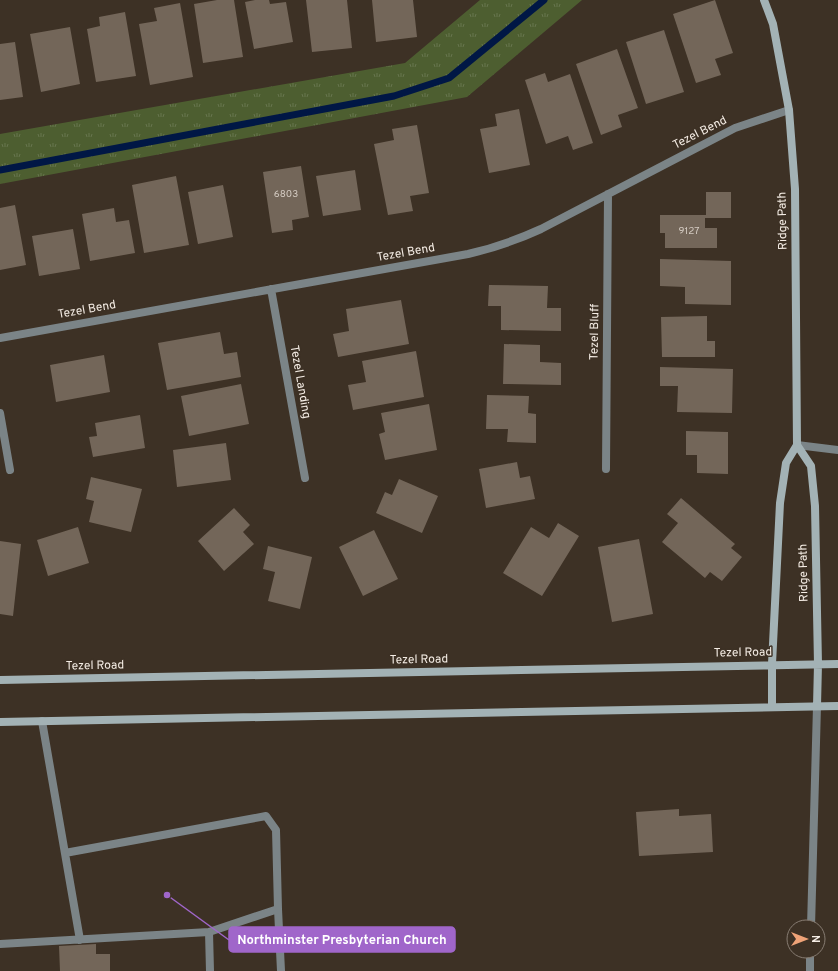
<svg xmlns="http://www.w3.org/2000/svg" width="838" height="971" viewBox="0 0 838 971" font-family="Overpass,sans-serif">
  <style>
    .grass { fill: url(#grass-tufts) }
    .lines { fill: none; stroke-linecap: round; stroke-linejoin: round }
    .stream { stroke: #001745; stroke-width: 7 }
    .building { fill: #736659 }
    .lane { stroke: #7b8487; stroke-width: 8 }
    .street { stroke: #7b8487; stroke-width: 8 }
    .secondary { stroke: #a3b2b5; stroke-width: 8 }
    .labels { text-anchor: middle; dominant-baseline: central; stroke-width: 3; stroke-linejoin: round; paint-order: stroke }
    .number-label { font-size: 10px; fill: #d4cbc2 }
    .street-label { font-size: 12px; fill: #f5ede5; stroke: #3d3125 }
    .leader { fill: none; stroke: #a066ca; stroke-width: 1.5 }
    .callout-dot { fill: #a066ca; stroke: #3d3125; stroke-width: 1.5 }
    .callout { fill: #a066ca; stroke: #a066ca; stroke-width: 1.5 }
    .callout-label { font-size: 13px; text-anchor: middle; font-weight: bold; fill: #fff }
  </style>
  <defs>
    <pattern id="grass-tufts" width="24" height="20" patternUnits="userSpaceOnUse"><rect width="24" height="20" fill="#4d5e30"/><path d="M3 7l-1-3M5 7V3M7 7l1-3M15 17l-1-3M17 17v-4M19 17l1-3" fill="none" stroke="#67754e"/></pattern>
  </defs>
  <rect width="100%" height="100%" fill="#3d3125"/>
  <path class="grass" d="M 480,0 L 582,0 L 467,97 L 0,184 L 0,134 L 405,63 Z"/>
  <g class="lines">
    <path class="stream" d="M 0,170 L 394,96 L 449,78 L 544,0"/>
  </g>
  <path class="building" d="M 217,0 L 234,0 L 243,57 L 203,63 L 194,4 Z
    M 255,0 L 269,0 L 270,4 L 286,2 L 293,42 L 254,49 L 245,2 Z
    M 306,0 L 347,0 L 352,48 L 312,52 Z
    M 372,0 L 413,0 L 417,37 L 376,42 Z
    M 715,0 L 733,53 L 715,59 L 721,75 L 696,83 L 673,14 Z
    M 180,3 L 193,77 L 150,85 L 139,24 L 157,21 L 154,8 Z
    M 125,12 L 136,76 L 96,82 L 87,29 L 100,26 L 99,17 Z
    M 70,27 L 80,84 L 41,92 L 30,34 Z
    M 664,30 L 684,92 L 646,104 L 626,42 Z
    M 15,42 L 23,97 L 0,100 L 0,44 Z
    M 617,49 L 638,108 L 618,115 L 622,127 L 601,135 L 576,64 Z
    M 545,73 L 548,82 L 570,74 L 593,143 L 573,150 L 568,136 L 546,144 L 525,80 Z
    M 519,109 L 530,165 L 489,173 L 480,129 L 497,126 L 495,114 Z
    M 417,125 L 429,193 L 410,196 L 413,211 L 388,215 L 374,144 L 394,140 L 392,129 Z
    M 301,166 L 309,217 L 292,220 L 293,230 L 272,233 L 263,172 Z
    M 355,170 L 361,210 L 323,216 L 316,176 Z
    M 176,176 L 189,245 L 144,253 L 132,185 Z
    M 223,185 L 233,237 L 198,244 L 188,192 Z
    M 706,192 L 731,192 L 731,218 L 705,218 L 705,228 L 717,228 L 717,248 L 665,248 L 665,233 L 660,233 L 660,215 L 706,215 Z
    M 15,205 L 26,265 L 0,270 L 0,208 Z
    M 114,208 L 116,222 L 129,220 L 135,253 L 90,261 L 82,214 Z
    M 73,229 L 80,269 L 39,276 L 32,236 Z
    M 660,259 L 731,261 L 731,305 L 685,304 L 685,287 L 660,286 Z
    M 489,285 L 548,286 L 547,308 L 561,308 L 561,331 L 501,330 L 501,306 L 488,306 Z
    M 401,300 L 409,344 L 338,357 L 333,334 L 349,331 L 346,309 Z
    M 707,316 L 707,341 L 715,341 L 715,357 L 662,357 L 661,317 Z
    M 220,332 L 224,354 L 237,352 L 241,377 L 167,390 L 158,343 Z
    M 504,344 L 540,345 L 540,362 L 561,363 L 561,385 L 503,384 Z
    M 416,351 L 424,397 L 353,410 L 348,385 L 366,382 L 362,361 Z
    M 104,355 L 110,392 L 56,402 L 50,365 Z
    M 660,367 L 733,369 L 732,413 L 677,412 L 678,386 L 660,386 Z
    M 241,384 L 249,424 L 189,436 L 181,396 Z
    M 487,395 L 529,396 L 528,413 L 536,414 L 536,443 L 507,442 L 508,429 L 486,429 Z
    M 429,404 L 437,450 L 385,460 L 379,434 L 385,432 L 381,413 Z
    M 140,415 L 145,448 L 93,457 L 89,437 L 97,436 L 95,423 Z
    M 686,431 L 728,432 L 728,474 L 697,473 L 697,455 L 686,455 Z
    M 226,443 L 231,480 L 177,487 L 173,450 Z
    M 517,462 L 520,478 L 530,476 L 535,499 L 486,508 L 479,469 Z
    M 91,477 L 142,489 L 131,532 L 89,522 L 94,501 L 86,499 Z
    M 399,479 L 438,496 L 422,533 L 376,513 L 385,492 L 392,495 Z
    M 681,498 L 735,544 L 731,548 L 742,557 L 722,581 L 710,572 L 705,578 L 662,542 L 678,523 L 667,514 Z
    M 234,508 L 250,525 L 243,532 L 254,544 L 224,571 L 198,541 Z
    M 558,523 L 579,536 L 542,596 L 503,573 L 531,527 L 549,538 Z
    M 78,527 L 89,563 L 48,576 L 37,540 Z
    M 374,530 L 398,579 L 363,596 L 339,547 Z
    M 639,539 L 653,614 L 612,622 L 598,547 Z
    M 0,541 L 21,544 L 13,616 L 0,614 Z
    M 268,546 L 312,557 L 300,609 L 268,601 L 275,572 L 263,569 Z
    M 679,809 L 679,816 L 711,814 L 713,852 L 639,856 L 636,812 Z
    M 96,944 L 96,954 L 110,954 L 110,971 L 60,971 L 59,946 Z"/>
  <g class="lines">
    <path class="lane" d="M 797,445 L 838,450
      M 42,721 L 80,940
      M 65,853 L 266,816 L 276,830 L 278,909
      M 811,927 L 817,706
      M 209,932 L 210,971
      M 0,944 L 209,932 L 278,909 L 281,971
      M 810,971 L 810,951"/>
    <path class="street" d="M 271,289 L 305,478
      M 0,338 L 468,254 C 494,248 517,240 541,229 L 735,128 L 789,110
      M 0,413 L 10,470
      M 606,469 L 608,194"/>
    <path class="secondary" d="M 764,0 L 773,24 L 789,110 L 795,189 L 797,445 L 786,463 L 780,503 L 772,664 L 772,706
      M 797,445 L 811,466 L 815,506 L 818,664 L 817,706
      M 0,680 L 838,664
      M 0,722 L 838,706"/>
  </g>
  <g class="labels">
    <g class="number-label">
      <text x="286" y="194">6803</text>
      <text x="689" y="231">9127</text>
    </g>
    <g class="street-label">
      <text transform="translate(700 133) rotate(-27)">Tezel Bend</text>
      <text transform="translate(783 221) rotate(-91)">Ridge Path</text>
      <text transform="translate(406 253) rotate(-10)">Tezel Bend</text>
      <text transform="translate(87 310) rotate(-10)">Tezel Bend</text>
      <text transform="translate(595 332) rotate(-89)">Tezel Bluff</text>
      <text transform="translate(300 382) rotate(80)">Tezel Landing</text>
      <text transform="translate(804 573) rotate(-91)">Ridge Path</text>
      <text transform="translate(743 653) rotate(-1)">Tezel Road</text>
      <text transform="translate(419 660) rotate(-1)">Tezel Road</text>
      <text transform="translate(95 666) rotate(-1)">Tezel Road</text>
    </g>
  </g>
  <path class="leader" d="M167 895L229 940"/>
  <circle class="callout-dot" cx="167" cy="895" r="4"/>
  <rect class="callout" x="229" y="927" width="226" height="25" rx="4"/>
  <g class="callout-label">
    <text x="342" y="944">Northminster Presbyterian Church</text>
  </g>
  <g transform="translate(806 939) rotate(90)"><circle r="19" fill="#3d3125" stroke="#877c72"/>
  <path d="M0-3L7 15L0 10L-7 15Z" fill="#efa378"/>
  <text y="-6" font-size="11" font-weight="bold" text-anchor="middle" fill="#f5ede5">N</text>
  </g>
</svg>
